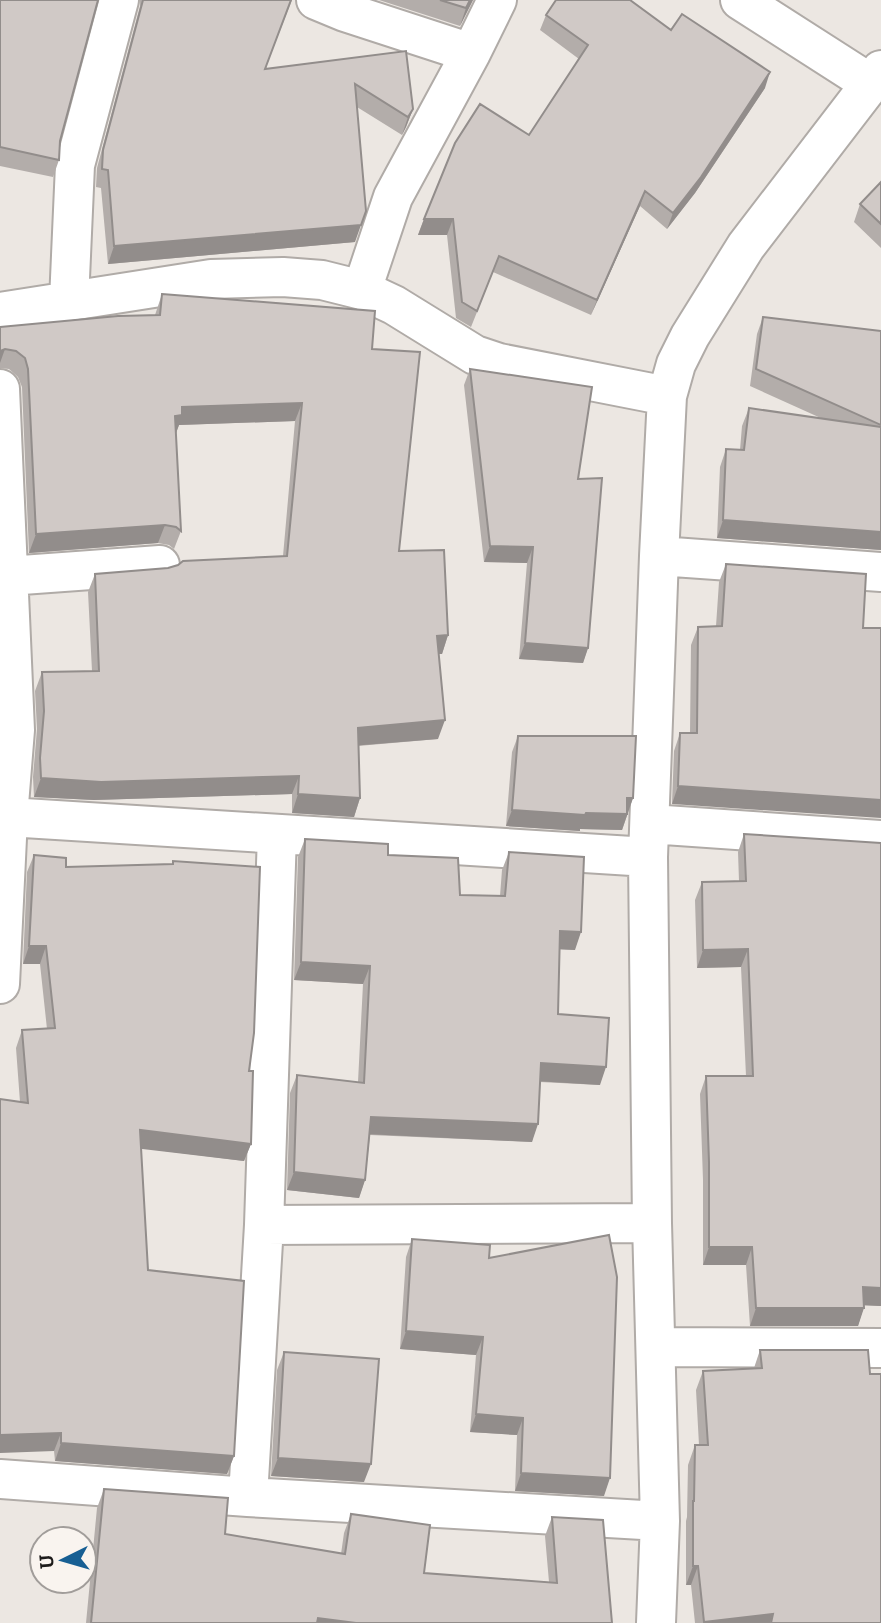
<svg xmlns="http://www.w3.org/2000/svg" width="881" height="1623" viewBox="0 0 881 1623" font-family="Bitter,serif">
  <style>
    .lines { fill: none; stroke-linecap: round; stroke-linejoin: round }
    .minor-casing { stroke: #b0aba7; stroke-width: 42 }
    .minor { stroke: #fff; stroke-width: 38 }
    .wall { fill: #b3adaa }
    .shaded-wall { fill: #928d8b }
    .building { fill: #d0c9c6; stroke: #928d8b; stroke-width: 2 }
  </style>
  <rect width="100%" height="100%" fill="#ece7e2"/>
  <g class="lines">
    <defs>
      <path id="minor" d="M 316,0 L 345,12 L 471,53
        M 740,0 L 871,84
        M 362,290 L 393,197 L 471,53 L 497,0
        M 69,301 L 75,165 L 119,0
        M 0,312 L 211,279 L 283,277 L 322,280 L 362,290 L 394,305 L 475,355 L 499,363 L 667,396
        M 0,389 L 15,730 L 8,817 L 0,984
        M 659,556 L 881,572
        M 8,576 L 160,565
        M 8,817 L 648,857
        M 650,824 L 881,840
        M 264,1225 L 277,834
        M 656,1347 L 881,1348
        M 0,1479 L 248,1497 L 660,1521
        M 248,1497 L 264,1225 L 652,1223
        M 656,1623 L 660,1521 L 652,1223 L 648,857 L 659,556 L 667,396 L 676,364 L 690,336 L 746,246 L 881,70"/>
    </defs>
    <use href="#minor" class="minor-casing"/>
    <use href="#minor" class="minor"/>
  </g>
  <path class="wall" d="M 0,0 L 60,141 L 59,160 L 53,177 L 0,166 Z
    M 140,0 L 292,0 L 265,69 L 406,51 L 413,109 L 406,127 L 402,135 L 357,107 L 355,242 L 108,264 L 101,188 L 96,187 L 97,168 L 140,6 Z
    M 379,0 L 473,0 L 460,26 Z
    M 546,15 L 671,30 L 765,88 L 695,193 L 667,229 L 640,206 L 591,315 L 493,272 L 471,327 L 456,318 L 447,235 L 418,235 L 424,219 L 529,135 L 579,59 L 540,30 Z
    M 881,182 L 881,248 L 854,222 L 860,204 Z
    M 162,294 L 372,349 L 399,551 L 448,635 L 442,654 L 439,654 L 438,739 L 358,746 L 360,798 L 354,817 L 292,813 L 292,794 L 94,800 L 34,797 L 33,777 L 37,729 L 35,691 L 42,672 L 92,671 L 88,592 L 95,574 L 168,568 L 283,556 L 295,421 L 179,425 L 176,433 L 181,531 L 174,549 L 169,545 L 158,543 L 29,553 L 22,387 L 18,377 L 9,369 L 0,368 L 0,327 L 155,315 Z
    M 763,317 L 881,331 L 881,550 L 717,538 L 720,467 L 726,449 L 740,450 L 742,426 L 749,408 L 823,419 L 750,386 L 757,334 Z
    M 470,369 L 578,479 L 588,648 L 583,663 L 519,659 L 527,563 L 484,562 L 464,385 Z
    M 726,564 L 863,628 L 672,804 L 674,751 L 680,733 L 690,733 L 691,645 L 698,627 L 716,626 L 719,582 Z
    M 518,736 L 633,798 L 622,830 L 580,829 L 580,831 L 506,826 L 512,752 Z
    M 744,834 L 881,843 L 881,1306 L 864,1305 L 858,1326 L 750,1326 L 746,1265 L 703,1265 L 703,1180 L 700,1094 L 706,1076 L 746,1076 L 741,967 L 697,968 L 695,900 L 702,882 L 739,881 L 738,852 Z
    M 305,839 L 388,855 L 460,895 L 500,896 L 502,870 L 509,852 L 575,950 L 559,949 L 558,1014 L 600,1085 L 540,1082 L 532,1142 L 370,1135 L 365,1180 L 359,1198 L 287,1190 L 290,1093 L 297,1075 L 358,1082 L 363,984 L 294,980 L 298,857 Z
    M 34,855 L 66,867 L 172,864 L 173,861 L 249,1071 L 251,1144 L 244,1161 L 141,1148 L 148,1270 L 234,1456 L 227,1474 L 55,1461 L 20,1102 L 16,1048 L 22,1030 L 47,1029 L 40,964 L 23,964 L 27,872 Z
    M 412,1239 L 489,1258 L 604,1496 L 515,1491 L 517,1435 L 470,1432 L 476,1355 L 400,1349 L 406,1257 Z
    M 760,1350 L 881,1623 L 695,1623 L 691,1585 L 686,1585 L 686,1521 L 687,1517 L 688,1465 L 695,1445 L 699,1445 L 696,1390 L 703,1371 L 754,1368 Z
    M 284,1352 L 364,1482 L 271,1476 L 277,1370 Z
    M 104,1489 L 225,1534 L 341,1554 L 344,1533 L 351,1514 L 424,1573 L 549,1582 L 545,1536 L 552,1517 L 612,1623 L 86,1623 L 97,1508 Z"/>
  <path class="shaded-wall" d="M 470,0 L 473,0 L 460,26 L 466,8 Z
    M 770,72 L 765,88 L 695,193 L 667,229 L 673,213 Z
    M 413,109 L 406,127 L 402,135 L 408,117 Z
    M 645,191 L 640,206 L 591,315 L 597,300 Z
    M 424,219 L 453,219 L 447,235 L 418,235 Z
    M 361,225 L 355,242 L 108,264 L 114,246 Z
    M 5,349 L 0,363 L 0,351 Z
    M 302,403 L 295,421 L 179,425 L 176,433 L 175,416 L 182,407 Z
    M 723,520 L 881,532 L 881,550 L 717,538 Z
    M 165,525 L 158,543 L 29,553 L 36,534 Z
    M 490,546 L 533,547 L 527,563 L 484,562 Z
    M 448,635 L 442,654 L 431,654 L 437,636 Z
    M 525,643 L 588,648 L 583,663 L 519,659 Z
    M 445,720 L 438,739 L 351,746 L 358,728 Z
    M 299,776 L 292,794 L 94,800 L 34,797 L 41,778 Z
    M 678,786 L 881,800 L 881,818 L 672,804 Z
    M 298,794 L 360,798 L 354,817 L 292,813 Z
    M 627,798 L 633,798 L 622,830 L 580,829 L 580,831 L 506,826 L 512,810 L 586,813 Z
    M 560,931 L 581,932 L 575,950 L 553,949 Z
    M 29,946 L 46,946 L 40,964 L 23,964 Z
    M 748,949 L 741,967 L 697,968 L 703,950 Z
    M 301,962 L 370,966 L 363,984 L 294,980 Z
    M 541,1063 L 606,1067 L 600,1085 L 535,1081 Z
    M 371,1117 L 538,1124 L 532,1142 L 365,1134 Z
    M 140,1130 L 251,1144 L 244,1161 L 134,1148 Z
    M 294,1172 L 365,1180 L 359,1198 L 287,1190 Z
    M 709,1247 L 752,1247 L 746,1265 L 703,1265 Z
    M 863,1287 L 881,1288 L 881,1306 L 856,1305 Z
    M 756,1308 L 864,1308 L 858,1326 L 750,1326 Z
    M 406,1331 L 483,1337 L 476,1355 L 400,1349 Z
    M 476,1414 L 523,1418 L 517,1435 L 470,1432 Z
    M 61,1433 L 54,1451 L 0,1453 L 0,1435 Z
    M 61,1443 L 234,1456 L 227,1474 L 55,1461 Z
    M 278,1458 L 371,1464 L 364,1482 L 271,1476 Z
    M 521,1473 L 610,1478 L 604,1496 L 515,1491 Z
    M 693,1566 L 698,1566 L 691,1585 L 686,1585 Z
    M 773,1614 L 770,1623 L 704,1623 L 704,1622 Z
    M 318,1618 L 356,1623 L 316,1623 Z"/>
  <path class="building" d="M 0,0 L 98,0 L 60,141 L 59,160 L 0,147 Z
    M 143,0 L 291,0 L 265,69 L 406,51 L 413,109 L 408,117 L 355,84 L 366,211 L 361,225 L 114,246 L 108,170 L 102,169 L 103,150 Z
    M 440,0 L 470,0 L 466,8 Z
    M 556,0 L 630,0 L 671,30 L 682,14 L 770,72 L 701,177 L 673,213 L 645,191 L 597,300 L 499,256 L 477,311 L 462,302 L 453,219 L 424,219 L 455,143 L 480,104 L 529,135 L 588,45 L 546,15 Z
    M 881,182 L 881,224 L 860,204 Z
    M 162,294 L 375,311 L 372,349 L 420,352 L 399,551 L 444,550 L 448,635 L 437,636 L 445,720 L 358,728 L 360,798 L 298,794 L 299,776 L 101,782 L 41,778 L 40,758 L 44,711 L 42,672 L 99,671 L 95,574 L 168,568 L 178,565 L 183,561 L 287,556 L 302,403 L 182,407 L 182,415 L 175,416 L 181,531 L 176,527 L 165,525 L 36,534 L 28,369 L 25,358 L 16,351 L 5,349 L 0,351 L 0,327 L 118,316 L 160,315 Z
    M 763,317 L 881,331 L 881,425 L 756,369 Z
    M 470,369 L 592,387 L 578,479 L 602,478 L 588,648 L 525,643 L 533,547 L 490,546 Z
    M 749,408 L 881,427 L 881,532 L 723,520 L 726,449 L 744,450 Z
    M 726,564 L 866,574 L 863,628 L 881,628 L 881,800 L 678,786 L 680,733 L 697,733 L 698,627 L 722,626 Z
    M 518,736 L 636,736 L 633,798 L 627,798 L 627,814 L 586,813 L 585,815 L 512,810 Z
    M 744,834 L 881,843 L 881,1288 L 863,1287 L 864,1308 L 756,1308 L 752,1247 L 709,1247 L 709,1162 L 706,1076 L 753,1076 L 748,949 L 703,950 L 702,882 L 746,881 Z
    M 305,839 L 388,844 L 388,855 L 458,858 L 460,895 L 505,896 L 509,852 L 584,857 L 581,932 L 560,931 L 558,1014 L 609,1018 L 606,1067 L 541,1063 L 538,1124 L 371,1117 L 365,1180 L 294,1172 L 297,1075 L 364,1083 L 370,966 L 301,962 Z
    M 34,855 L 66,858 L 66,867 L 173,864 L 173,861 L 260,867 L 254,1033 L 249,1071 L 253,1071 L 251,1144 L 140,1130 L 148,1270 L 244,1281 L 234,1456 L 61,1443 L 61,1433 L 0,1435 L 0,1099 L 28,1103 L 22,1030 L 55,1028 L 46,946 L 29,946 Z
    M 609,1235 L 617,1277 L 610,1478 L 521,1473 L 523,1418 L 476,1414 L 483,1337 L 406,1331 L 412,1239 L 490,1245 L 489,1258 Z
    M 760,1350 L 868,1350 L 870,1374 L 881,1374 L 881,1623 L 771,1623 L 773,1614 L 704,1622 L 698,1566 L 693,1566 L 693,1501 L 694,1501 L 695,1445 L 708,1445 L 703,1371 L 762,1368 Z
    M 284,1352 L 379,1359 L 371,1464 L 278,1458 Z
    M 104,1489 L 228,1498 L 225,1534 L 345,1554 L 351,1514 L 430,1525 L 424,1573 L 557,1583 L 552,1517 L 603,1520 L 612,1623 L 356,1623 L 318,1618 L 317,1623 L 91,1623 Z"/>
  <g transform="translate(63 1560) rotate(265)"><circle r="33" fill="#f9f4ef" stroke="#a19d9a" stroke-width="2"/>
  <path d="M0-5L12 26L0 18L-12 26Z" fill="#175f93"/>
  <text y="-10" font-size="19" font-weight="bold" text-anchor="middle" fill="#1d1b1a">U</text>
  </g>
</svg>
